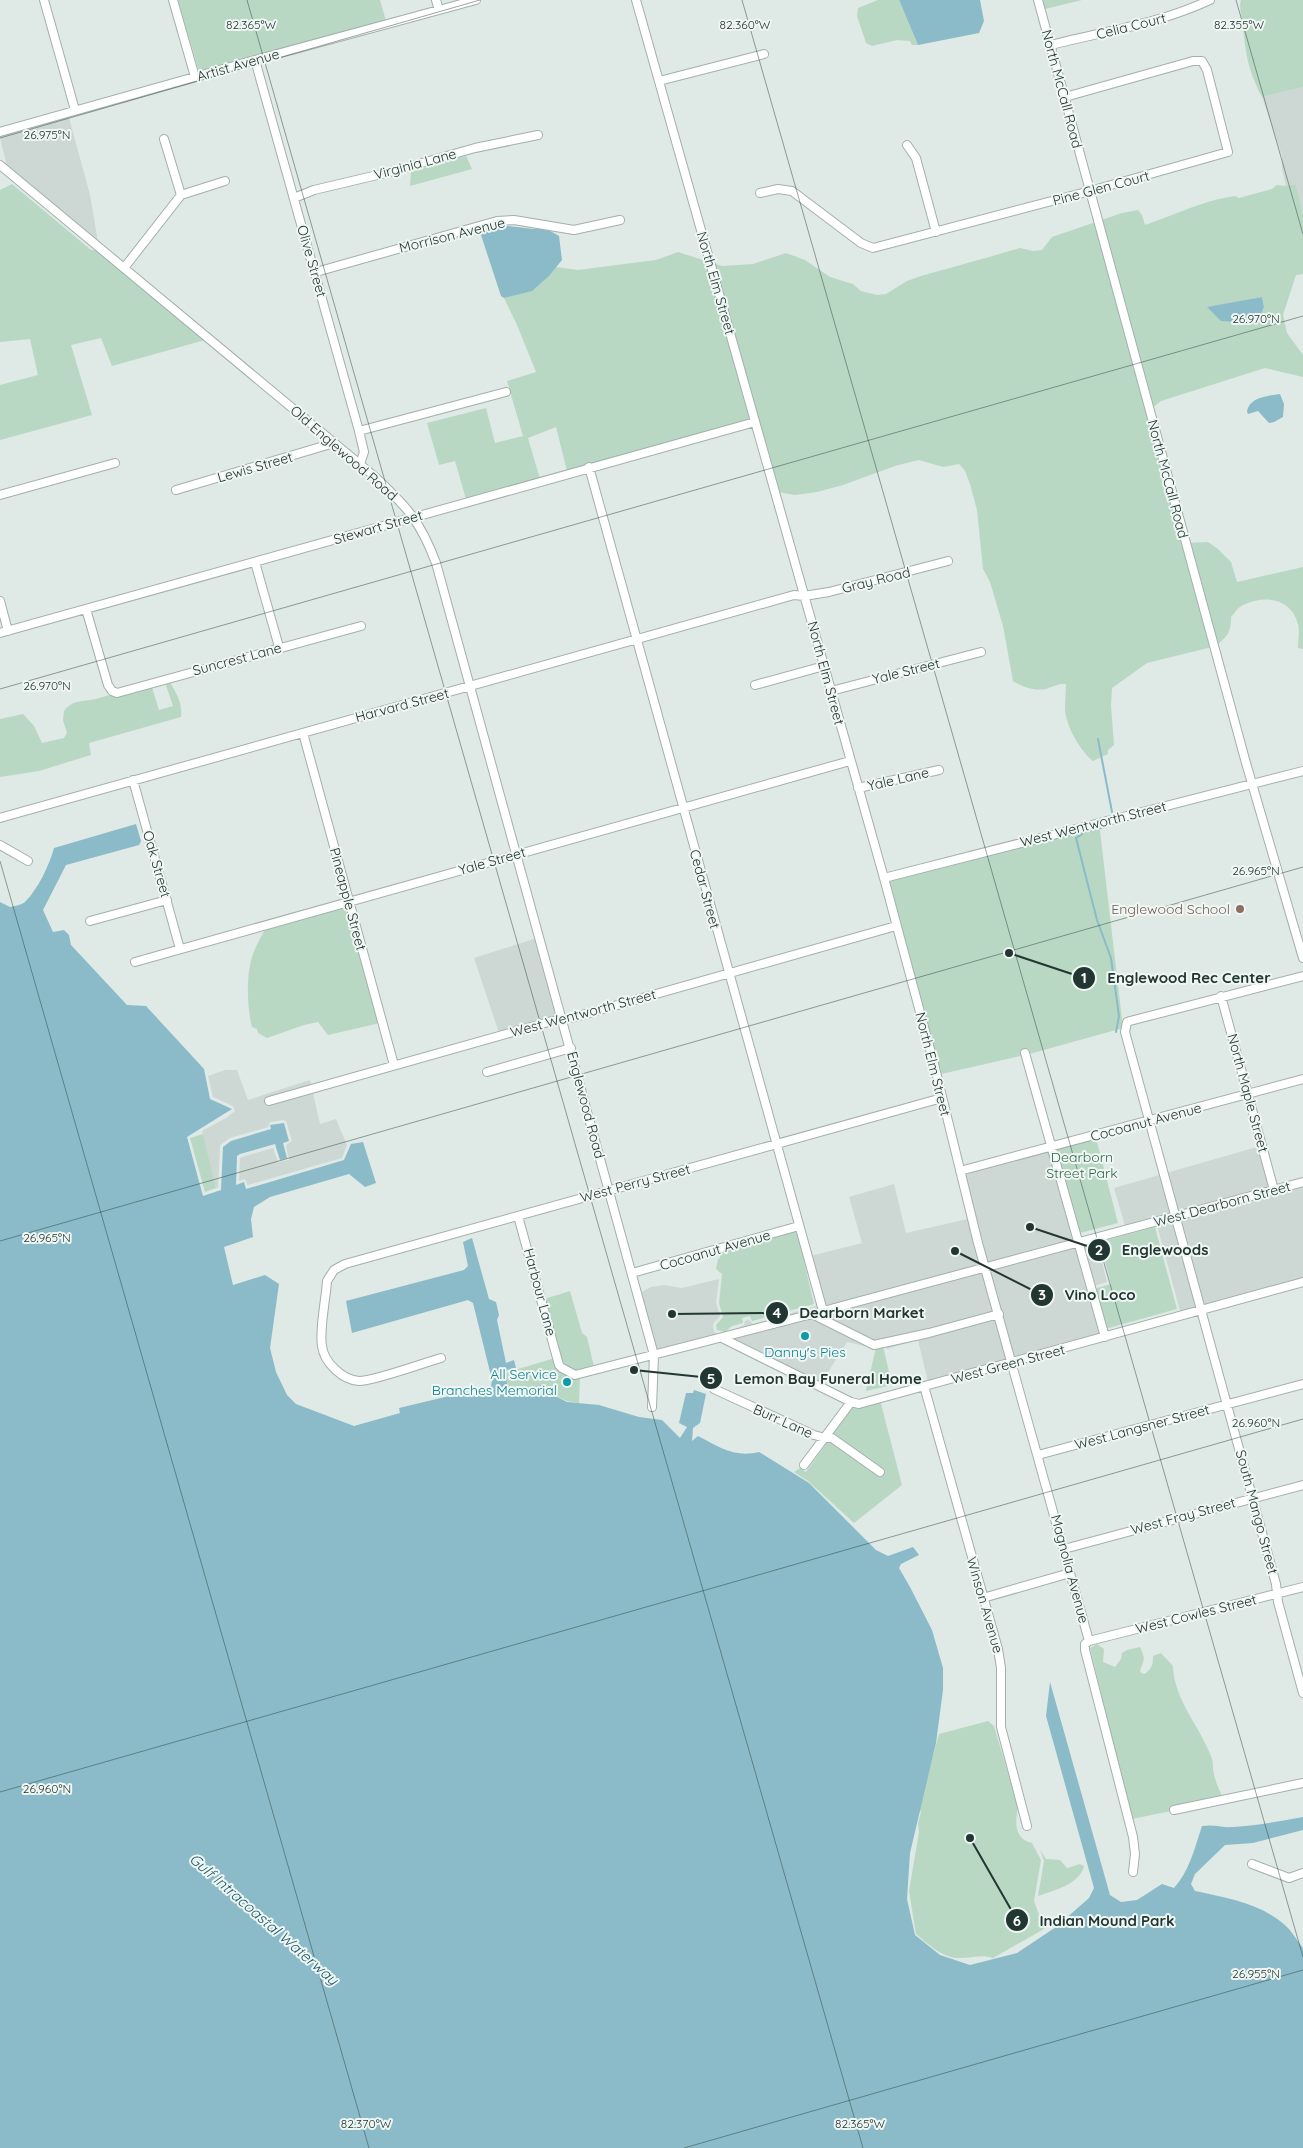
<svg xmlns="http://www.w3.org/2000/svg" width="1303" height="2148" viewBox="0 0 1303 2148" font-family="Quicksand,sans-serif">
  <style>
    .built { fill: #cdd8d4 }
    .green { fill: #b9d8c4; fill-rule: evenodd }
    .water { fill: #8bbbc9 }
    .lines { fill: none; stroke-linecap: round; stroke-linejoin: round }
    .stream { stroke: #8bbbc9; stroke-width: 2 }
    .minor-casing { stroke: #a3b0ac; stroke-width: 10 }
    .minor { stroke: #fff; stroke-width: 8 }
    .ticks { fill: none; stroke: #223732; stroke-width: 1; stroke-opacity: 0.45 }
    .education-dot { fill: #8d6e63; stroke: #eff6f3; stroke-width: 2 }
    .culture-dot { fill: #0f9aa8; stroke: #eff6f3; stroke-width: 2 }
    .labels { text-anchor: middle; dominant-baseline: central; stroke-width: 4; stroke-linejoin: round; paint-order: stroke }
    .street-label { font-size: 14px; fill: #223732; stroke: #eff6f3 }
    .education-label { font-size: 14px; fill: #785e54; stroke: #eff6f3; text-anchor: end }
    .park-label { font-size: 14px; fill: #30694a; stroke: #eff6f3 }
    .culture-label { font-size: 14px; fill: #0d838f; stroke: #eff6f3 }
    .water-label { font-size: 15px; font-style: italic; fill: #225b6c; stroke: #eff6f3 }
    .ticks-label { font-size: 12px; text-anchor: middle; fill: #223732; stroke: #eff6f3; stroke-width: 4; stroke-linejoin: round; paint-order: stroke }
    .leader { fill: none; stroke: #223732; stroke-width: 2 }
    .callout-dot { fill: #223732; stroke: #eff6f3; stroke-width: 2 }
    .mark-label { font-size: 15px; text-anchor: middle; font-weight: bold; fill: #fff }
    .callout-label { font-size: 15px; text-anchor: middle; font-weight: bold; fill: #223732; stroke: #eff6f3; stroke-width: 4; stroke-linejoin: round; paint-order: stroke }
  </style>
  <rect width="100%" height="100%" fill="#dfe9e5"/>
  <path class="built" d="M 1303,87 L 1303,214 L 1296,184 L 1286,186 L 1282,169 L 1282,156 L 1262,97 Z
    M 68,114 L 90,195 L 98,242 L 7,166 L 0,138 L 0,133 Z
    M 537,938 L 559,1020 L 500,1036 L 474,958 Z
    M 225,1070 L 237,1070 L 248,1100 L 310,1080 L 320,1124 L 336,1119 L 347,1145 L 342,1158 L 248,1185 L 245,1179 L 239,1181 L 240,1158 L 242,1157 L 273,1148 L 278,1162 L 289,1160 L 286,1145 L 292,1141 L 286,1121 L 283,1120 L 270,1122 L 268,1127 L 230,1138 L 220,1145 L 218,1188 L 216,1188 L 202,1131 L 226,1118 L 235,1111 L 233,1106 L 213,1097 L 208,1076 Z
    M 1264,1145 L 1274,1186 L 1125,1226 L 1114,1188 Z
    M 1054,1146 L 1080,1236 L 1083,1237 L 729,1332 L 744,1325 L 745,1321 L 749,1320 L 753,1324 L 816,1306 L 817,1302 L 807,1257 L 862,1243 L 849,1197 L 894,1184 L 906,1233 L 972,1218 L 960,1169 Z
    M 1303,1186 L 1303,1287 L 1204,1314 L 929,1386 L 918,1340 L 887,1349 L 886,1345 L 873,1348 L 847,1342 L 820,1385 L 728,1340 L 1097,1241 L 1107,1282 L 1093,1286 L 1106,1332 L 1180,1311 L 1157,1225 Z
    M 719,1279 L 716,1302 L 720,1316 L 713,1324 L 714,1332 L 720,1335 L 656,1351 L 640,1293 L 651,1287 L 664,1285 L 682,1288 Z"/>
  <path class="green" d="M 178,0 L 380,0 L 386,21 L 201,78 Z
    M 878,0 L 899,0 L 918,45 L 912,45 L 910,41 L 897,40 L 872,46 L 866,43 L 857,16 L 858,8 Z
    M 1043,0 L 1082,0 L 1045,9 Z
    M 1241,0 L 1303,0 L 1303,87 L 1262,97 C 1246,66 1246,52 1242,19 C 1241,13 1239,6 1241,0 Z
    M 466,156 L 472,169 L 410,186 L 411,172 Z
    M 12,184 L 91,250 L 96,250 L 106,258 L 205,340 L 112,366 L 101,338 L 71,345 L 92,415 L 0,440 L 0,385 L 38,375 L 30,339 L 0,342 L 0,190 Z
    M 1296,184 L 1303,214 L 1303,274 L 1296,275 L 1283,315 L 1287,333 L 1303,355 L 1303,377 L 1265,368 L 1161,401 L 1147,412 L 1186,543 L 1208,542 L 1218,549 L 1231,562 L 1237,582 L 1303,567 L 1303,649 L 1298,648 C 1298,640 1300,631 1298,624 C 1291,597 1264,595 1243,605 C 1238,607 1235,613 1231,617 C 1231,632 1228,636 1216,646 L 1147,663 L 1112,688 L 1111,706 L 1114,745 L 1108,750 L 1108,754 L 1093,761 C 1080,751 1065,724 1065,708 C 1065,700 1066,692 1066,684 C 1059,683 1053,687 1046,689 C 1034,691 1023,687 1013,681 L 1003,626 L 990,582 L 983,569 L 977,510 L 970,484 L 965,471 L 959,464 L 943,467 L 919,460 L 895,466 L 843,485 L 817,492 L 795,495 L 778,492 L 750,419 L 567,471 L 556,427 L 528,438 L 540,479 L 466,499 L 455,461 L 439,465 L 427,423 L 486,408 L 495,443 L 523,436 L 507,381 L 536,372 L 517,325 L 504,298 C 529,291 539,289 556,267 L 578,270 L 656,260 L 678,252 L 722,266 L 753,264 L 786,253 L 805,260 L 830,277 L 853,284 L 861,291 L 877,295 L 886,294 L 907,281 L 921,276 L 989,257 L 1020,248 L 1033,251 L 1042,250 L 1052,237 L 1122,213 L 1138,210 L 1142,215 L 1145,225 C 1175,215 1204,200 1235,196 L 1239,198 L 1272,189 L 1277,185 L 1286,186 ZM 1262,297 L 1264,307 L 1259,319 L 1236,322 L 1208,308 Z
    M 163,676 L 167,676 C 174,691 183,700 181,717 L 89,743 L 91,755 L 39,771 L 0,777 L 0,719 L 23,714 L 34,726 L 42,743 L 64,738 L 67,733 L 63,720 L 64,711 C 73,699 83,702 96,699 C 114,694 133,688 150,681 L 159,710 L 173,706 Z
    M 1099,822 L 1123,1028 L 1033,1053 L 937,1075 L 884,878 Z
    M 346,907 L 356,931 L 380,1023 L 328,1035 L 318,1022 L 304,1025 L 267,1038 L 258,1033 L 257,1029 L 252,1027 C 247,1007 246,977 252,957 C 255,947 261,937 266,928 Z
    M 203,1134 L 216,1188 L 205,1192 L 190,1138 Z
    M 1096,1138 L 1118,1223 L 1080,1233 L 1056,1149 Z
    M 1155,1227 L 1177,1309 L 1105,1329 L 1094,1289 L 1111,1284 L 1100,1242 Z
    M 795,1230 L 797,1232 L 814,1304 L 752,1321 L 750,1316 L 742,1318 L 743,1323 L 732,1326 L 725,1332 L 717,1330 L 716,1325 L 723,1317 L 719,1303 L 722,1274 L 716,1269 L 718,1259 L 720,1258 L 719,1250 Z
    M 570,1291 L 582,1333 L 587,1337 L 595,1371 L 580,1375 L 579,1403 C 563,1402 554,1395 541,1385 L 509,1393 L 505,1373 L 555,1358 L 544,1299 Z
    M 883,1346 L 892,1385 L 866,1391 L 876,1347 Z
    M 880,1400 L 902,1485 L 854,1523 L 808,1481 L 794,1472 L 800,1468 L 806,1472 L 851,1409 L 856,1406 Z
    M 1097,1644 L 1104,1649 L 1103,1662 L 1115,1667 L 1121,1659 L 1122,1653 L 1127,1650 L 1140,1647 C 1146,1660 1144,1659 1140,1671 L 1141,1673 L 1145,1674 C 1152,1668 1153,1665 1153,1656 L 1161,1653 L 1173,1666 C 1174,1701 1201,1727 1212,1759 C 1213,1763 1213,1766 1213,1770 C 1215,1781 1219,1790 1224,1800 L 1132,1819 L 1090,1648 Z
    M 988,1721 L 994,1726 L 1018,1807 C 1015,1822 1014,1839 1032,1843 L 1041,1860 L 1034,1901 L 1044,1929 L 993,1958 C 981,1954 973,1958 961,1958 C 944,1959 929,1945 916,1934 L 909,1891 L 919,1832 L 918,1823 L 921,1812 L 919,1808 L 939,1734 Z
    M 1040,1850 L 1046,1859 L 1060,1860 L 1067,1868 L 1080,1864 L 1084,1866 C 1079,1885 1054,1890 1038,1896 L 1044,1861 Z"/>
  <path class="water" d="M 899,0 L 980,0 L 984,21 L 979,33 L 918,45 Z
    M 498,225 L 534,229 L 545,228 L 559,236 L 562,260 L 549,276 L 532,291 L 504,298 L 501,296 L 480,232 Z
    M 1262,297 L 1264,307 L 1259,319 L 1236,322 L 1221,321 L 1207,307 Z
    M 1280,394 L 1284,404 L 1283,417 L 1274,422 L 1269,423 L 1258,411 L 1248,414 L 1247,412 C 1249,397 1267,396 1280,394 Z
    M 136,824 L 141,841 L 139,845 L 66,865 L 43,910 L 53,932 L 64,930 L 69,935 L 71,945 L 127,1005 L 146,1006 L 204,1069 L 210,1099 L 232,1109 L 187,1137 L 203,1196 L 221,1190 L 223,1147 L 231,1141 L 271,1129 L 270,1125 L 284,1123 L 289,1141 L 283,1143 L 287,1158 L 280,1160 L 275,1144 L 240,1154 L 237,1156 L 236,1185 L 244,1182 L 246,1189 L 344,1160 L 351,1144 L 363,1142 L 376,1183 L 365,1187 L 349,1174 L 270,1197 L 254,1207 L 251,1219 L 253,1237 L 224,1247 L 233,1285 L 265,1275 L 279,1284 L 270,1348 L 276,1372 L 287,1395 L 296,1404 L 354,1426 L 400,1413 L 399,1408 L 491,1386 L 492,1380 L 473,1303 L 468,1300 L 352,1333 L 346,1301 L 464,1270 L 468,1266 L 463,1242 L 472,1238 L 489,1299 L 496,1302 L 499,1315 L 497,1320 L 506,1363 L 514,1360 L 516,1368 L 507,1370 L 505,1373 L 509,1393 L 541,1385 L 555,1396 L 567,1402 L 599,1405 L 639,1417 L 662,1420 L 680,1438 L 687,1427 L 679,1423 L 686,1393 L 693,1393 L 694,1390 L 706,1394 L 700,1423 L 693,1428 L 692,1441 L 698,1436 C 719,1447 735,1458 759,1452 L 809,1483 L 876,1550 L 888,1556 L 913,1547 L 919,1555 L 901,1564 L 899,1568 L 910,1587 L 932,1630 L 943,1668 L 943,1690 L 936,1743 L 910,1853 L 907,1899 L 915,1935 L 940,1955 L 970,1965 L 1017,1953 L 1056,1927 L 1089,1898 L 1094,1888 L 1046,1716 L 1050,1682 L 1110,1895 L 1121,1902 L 1137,1900 L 1162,1884 L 1174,1888 C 1189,1872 1195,1847 1202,1826 C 1216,1824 1221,1828 1233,1827 C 1257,1826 1280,1821 1303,1817 L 1303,1830 L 1253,1843 L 1225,1845 L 1195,1874 L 1191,1884 L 1195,1891 C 1228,1898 1265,1904 1289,1929 C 1294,1935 1298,1942 1303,1948 L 1303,2148 L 0,2148 L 0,902 L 10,907 C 15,906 21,905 25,902 C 38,889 49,866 54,848 Z"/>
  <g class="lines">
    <path class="stream" d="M 1098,739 L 1112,812
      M 1105,827 L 1087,831 L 1076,838 L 1097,920 L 1111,958 L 1119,1016 L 1116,1032"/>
    <defs>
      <path id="minor" d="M 44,0 L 75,110
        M 173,0 L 195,77
        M 436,0 L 439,10
        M 636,0 L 884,878 L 935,1068 L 978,1243 L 1089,1641
        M 1038,0 L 1246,763 L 1303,958
        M 1051,45 C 1105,31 1159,24 1210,0
        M 255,60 L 359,431 L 364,452 L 360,464
        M 659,81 L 764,54
        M 0,132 L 255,60 L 476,0
        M 907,145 L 916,158 L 936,232
        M 0,165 L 374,476 C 406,506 420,520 436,563 L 654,1355 L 652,1407
        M 760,193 L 778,189 L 792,191 L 861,243 L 873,248 L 1090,191 L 1228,152 L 1207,70 L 1202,61 L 1193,61 L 1065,97
        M 181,195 L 225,181
        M 294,198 L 314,190 L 390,172 L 475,148 L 538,135
        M 124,268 L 181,195 L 164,139
        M 316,272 L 497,221 L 514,220 L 574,230 L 620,220
        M 359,431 L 506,392
        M 589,467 L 823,1311
        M 176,490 L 334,443
        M 0,495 L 115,463
        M 255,562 L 279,647
        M 0,601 L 8,631
        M 86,609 L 108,685 L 112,691 L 117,693 L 361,626
        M 0,633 L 755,422
        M 755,685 L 824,666
        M 831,691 L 981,652
        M 303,733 L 394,1065
        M 133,780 L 180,949
        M 858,788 L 939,770
        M 0,818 L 794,595 L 804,596 L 829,592 L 948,561
        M 0,845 L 28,861
        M 884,878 L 1303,771
        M 90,921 L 167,900
        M 135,962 L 850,761
        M 1303,976 L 1130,1021 L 1127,1022 L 1125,1032 L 1276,1584 L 1278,1602 L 1303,1693
        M 1221,996 L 1274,1190
        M 1025,1053 L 1105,1337
        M 487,1072 L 571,1048
        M 269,1101 L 552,1021 L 575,1017 L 896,926
        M 960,1171 L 1303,1079
        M 518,1216 L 559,1365 L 562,1368 L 575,1375 L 812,1314 L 1303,1182
        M 632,1273 L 799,1226
        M 812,1314 L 874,1345 L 929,1333 L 999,1314
        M 722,1338 L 851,1402 L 859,1404 L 1303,1282
        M 441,1358 C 423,1363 375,1381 359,1381 C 343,1380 324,1363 322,1346 C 319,1330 326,1299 327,1281 L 334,1270 L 345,1264 L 942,1098
        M 924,1386 L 998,1649 L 1001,1668 L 1001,1727 L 1027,1826
        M 714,1389 L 814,1435 L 825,1438 L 832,1438 L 880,1472
        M 1038,1455 L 1303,1384
        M 804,1465 L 851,1402
        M 1064,1549 L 1303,1485
        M 983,1598 L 1070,1573
        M 1089,1641 L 1085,1644 L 1085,1650 L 1133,1837 L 1135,1854 L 1133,1872
        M 1089,1641 L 1303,1587
        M 1174,1810 L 1303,1783
        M 1252,1864 L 1289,1878 L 1303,1873"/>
    </defs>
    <use href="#minor" class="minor-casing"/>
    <use href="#minor" class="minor"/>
  </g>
  <path class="ticks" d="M 247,0 L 863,2148M 742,0 L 1303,1957M 1236,0 L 1303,234M 0,138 L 480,0M 0,689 L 1303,316M 0,861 L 369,2148M 0,1241 L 1303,867M 0,1792 L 1303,1419M 684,2148 L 1303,1970"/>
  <circle class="education-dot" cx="1240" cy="909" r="5"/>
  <g class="culture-dot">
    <circle cx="805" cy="1336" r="5"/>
    <circle cx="567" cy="1382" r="5"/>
  </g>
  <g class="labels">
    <g class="street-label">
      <text transform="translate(1131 26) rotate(-14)">Celia Court</text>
      <text transform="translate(238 65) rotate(-16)">Artist Avenue</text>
      <text transform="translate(1062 89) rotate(75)">North McCall Road</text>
      <text transform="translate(415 164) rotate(-15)">Virginia Lane</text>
      <text transform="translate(1101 188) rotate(-15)">Pine Glen Court</text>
      <text transform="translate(452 235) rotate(-14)">Morrison Avenue</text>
      <text transform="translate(312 261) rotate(74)">Olive Street</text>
      <text transform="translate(716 283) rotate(74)">North Elm Street</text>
      <text transform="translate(344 453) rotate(41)">Old Englewood Road</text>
      <text transform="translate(255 467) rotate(-16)">Lewis Street</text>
      <text transform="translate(1168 479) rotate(75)">North McCall Road</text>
      <text transform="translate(378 527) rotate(-16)">Stewart Street</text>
      <text transform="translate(876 580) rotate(-14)">Gray Road</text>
      <text transform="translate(237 659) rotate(-15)">Suncrest Lane</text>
      <text transform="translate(906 671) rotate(-14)">Yale Street</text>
      <text transform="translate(826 673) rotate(75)">North Elm Street</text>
      <text transform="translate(402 705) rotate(-15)">Harvard Street</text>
      <text transform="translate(898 779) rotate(-13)">Yale Lane</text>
      <text transform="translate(1093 824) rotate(-14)">West Wentworth Street</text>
      <text transform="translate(492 861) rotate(-16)">Yale Street</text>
      <text transform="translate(157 864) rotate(74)">Oak Street</text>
      <text transform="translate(705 889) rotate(75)">Cedar Street</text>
      <text transform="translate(348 899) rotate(75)">Pineapple Street</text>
      <text transform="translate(583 1013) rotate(-15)">West Wentworth Street</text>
      <text transform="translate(933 1064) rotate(76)">North Elm Street</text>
      <text transform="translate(1248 1093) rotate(75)">North Maple Street</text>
      <text transform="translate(586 1105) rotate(75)">Englewood Road</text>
      <text transform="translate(1146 1122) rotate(-15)">Cocoanut Avenue</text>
      <text transform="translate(635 1183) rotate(-15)">West Perry Street</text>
      <text transform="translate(1222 1204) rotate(-15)">West Dearborn Street</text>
      <text transform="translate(715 1250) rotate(-16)">Cocoanut Avenue</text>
      <text transform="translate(540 1292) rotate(75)">Harbour Lane</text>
      <text transform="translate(1008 1364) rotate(-15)">West Green Street</text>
      <text transform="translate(783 1421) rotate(24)">Burr Lane</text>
      <text transform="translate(1142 1427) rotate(-15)">West Langsner Street</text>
      <text transform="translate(1257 1512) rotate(75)">South Mango Street</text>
      <text transform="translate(1183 1516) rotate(-15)">West Fray Street</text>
      <text transform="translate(1070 1569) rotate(75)">Magnolia Avenue</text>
      <text transform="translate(985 1605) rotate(74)">Winson Avenue</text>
      <text transform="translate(1196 1614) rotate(-14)">West Cowles Street</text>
    </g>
    <g class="education-label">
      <text x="1230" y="909">Englewood School</text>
    </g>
    <g class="park-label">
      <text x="1082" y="1157">Dearborn<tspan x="1082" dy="16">Street Park</tspan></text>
    </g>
    <g class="culture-label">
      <text x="805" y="1352">Danny's Pies</text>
      <text x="557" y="1374" text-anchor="end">All Service<tspan x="557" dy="16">Branches Memorial</tspan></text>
    </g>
    <g class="water-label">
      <text transform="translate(264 1919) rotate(41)">Gulf Intracoastal Waterway</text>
    </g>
  </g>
  <g class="ticks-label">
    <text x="251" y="29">82.365°W</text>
    <text x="745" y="29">82.360°W</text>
    <text x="1239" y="29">82.355°W</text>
    <text x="47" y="139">26.975°N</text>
    <text x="1256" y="323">26.970°N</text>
    <text x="47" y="690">26.970°N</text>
    <text x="1256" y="875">26.965°N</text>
    <text x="47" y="1242">26.965°N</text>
    <text x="1256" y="1427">26.960°N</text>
    <text x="47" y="1793">26.960°N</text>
    <text x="1256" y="1978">26.955°N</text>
    <text x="366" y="2128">82.370°W</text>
    <text x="860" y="2128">82.365°W</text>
  </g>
  <path class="leader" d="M1009 953L1084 978M1030 1227L1099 1250M955 1251L1042 1295M672 1314L777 1313M634 1370L711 1378M970 1838L1017 1920"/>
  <g class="callout-dot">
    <circle cx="1009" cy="953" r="5"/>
    <circle cx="1030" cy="1227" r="5"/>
    <circle cx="955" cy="1251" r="5"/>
    <circle cx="672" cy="1314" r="5"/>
    <circle cx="634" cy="1370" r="5"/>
    <circle cx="970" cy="1838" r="5"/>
    <circle cx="1084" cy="978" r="12"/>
    <circle cx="1099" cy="1250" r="12"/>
    <circle cx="1042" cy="1295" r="12"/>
    <circle cx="777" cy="1313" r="12"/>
    <circle cx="711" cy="1378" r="12"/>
    <circle cx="1017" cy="1920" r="12"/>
  </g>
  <g class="mark-label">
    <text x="1084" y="983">1</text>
    <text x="1099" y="1255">2</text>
    <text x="1042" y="1300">3</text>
    <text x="777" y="1318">4</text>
    <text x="711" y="1384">5</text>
    <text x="1017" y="1926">6</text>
  </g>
  <g class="callout-label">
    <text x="1189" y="983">Englewood Rec Center</text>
    <text x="1165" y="1255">Englewoods</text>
    <text x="1100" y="1300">Vino Loco</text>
    <text x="862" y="1318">Dearborn Market</text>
    <text x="828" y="1384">Lemon Bay Funeral Home</text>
    <text x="1107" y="1926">Indian Mound Park</text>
  </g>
</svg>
